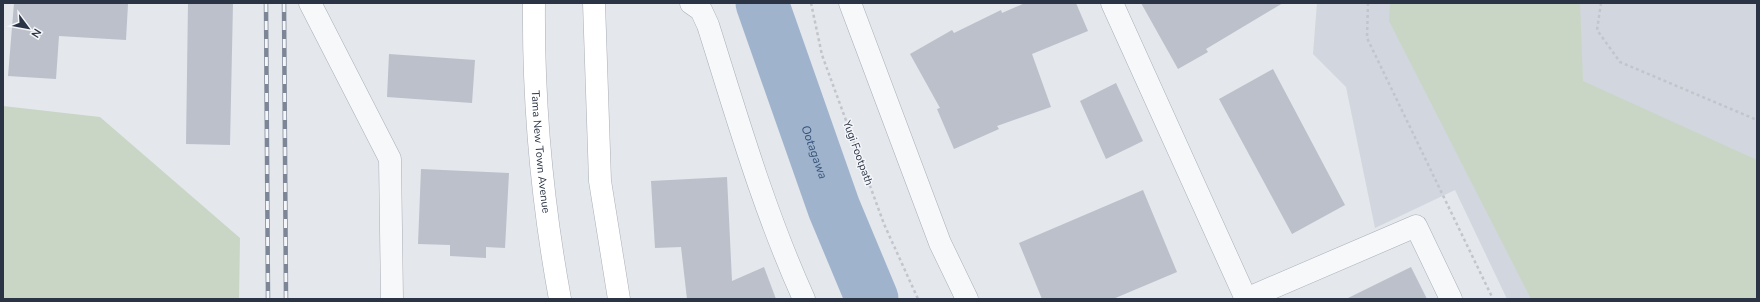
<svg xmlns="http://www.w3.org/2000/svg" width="1760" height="302" viewBox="0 0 1760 302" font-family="'Nunito Sans',sans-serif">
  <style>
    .built { fill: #d2d6de }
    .green { fill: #c9d6c5 }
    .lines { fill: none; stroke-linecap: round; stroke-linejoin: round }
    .river { stroke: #9fb4cc; stroke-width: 53 }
    .building { fill: #bbc0ca }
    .minor-casing { stroke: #a9aeb7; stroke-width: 23 }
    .secondary-casing { stroke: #a9aeb7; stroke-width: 23 }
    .path { stroke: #c2c5cb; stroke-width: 2.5; stroke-dasharray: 3 3; stroke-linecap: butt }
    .minor { stroke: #f7f8fa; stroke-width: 22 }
    .secondary { stroke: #fff; stroke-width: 22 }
    .rail-casing { stroke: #7d8696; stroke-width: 4.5 }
    .rail { stroke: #f4f6f9; stroke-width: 3; stroke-dasharray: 9; stroke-linecap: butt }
    .labels { text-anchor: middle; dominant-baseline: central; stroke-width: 3; stroke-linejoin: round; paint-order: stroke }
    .street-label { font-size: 11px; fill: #2b3445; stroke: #f4f6f9 }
    .water-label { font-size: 12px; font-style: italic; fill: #34527a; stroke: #f4f6f9 }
  </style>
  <rect width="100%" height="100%" fill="#e4e7ec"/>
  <path class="built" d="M 1317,3 L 1757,3 L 1757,299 L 1507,299 L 1455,190 L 1375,228 L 1346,87 L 1313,54 Z"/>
  <path class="green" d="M 1390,3 L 1580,3 L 1583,81 L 1757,160 L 1757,299 L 1531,299 L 1389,21 Z
    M 3,106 L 100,117 L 240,238 L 239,299 L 3,299 Z"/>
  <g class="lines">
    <path class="river" id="s1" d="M 762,3 L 834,208 L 872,299"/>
  </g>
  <path class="building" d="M 14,3 L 128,4 L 126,40 L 59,36 L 56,79 L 8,76 Z
    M 188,3 L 233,3 L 230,145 L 186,144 Z
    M 1025,3 L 1076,3 L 1088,31 L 1032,54 L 1051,107 L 997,126 L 999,129 L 954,149 L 937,109 L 940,108 L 910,54 L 952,30 L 954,33 L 1001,10 L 1002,13 Z
    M 1141,3 L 1283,3 L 1206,49 L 1208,52 L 1178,69 Z
    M 389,54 L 475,60 L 472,103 L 387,97 Z
    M 1273,69 L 1345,205 L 1292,234 L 1219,99 Z
    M 1116,83 L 1143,141 L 1106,159 L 1080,101 Z
    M 421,169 L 509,173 L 505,248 L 486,247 L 486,258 L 450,256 L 450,245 L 418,244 Z
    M 727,177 L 732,281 L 764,267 L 776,299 L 687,299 L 681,247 L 655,248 L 651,181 Z
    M 1143,190 L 1177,272 L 1113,299 L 1042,299 L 1019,243 Z
    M 1411,267 L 1427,299 L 1346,299 Z"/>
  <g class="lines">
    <defs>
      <path id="minor" d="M 310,3 L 390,159 L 392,299
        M 691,3 L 701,10 L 708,25 C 737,117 764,211 804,299
        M 850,3 L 940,243 L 967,299
        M 1112,3 L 1246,299 L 1416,226 L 1451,299"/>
      <g id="secondary">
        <path id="s2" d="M 534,3 C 533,102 542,201 560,299"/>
        <path d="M 594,3 L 600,181 L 619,299"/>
      </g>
    </defs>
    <use href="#minor" class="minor-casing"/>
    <use href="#secondary" class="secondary-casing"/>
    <path class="path" d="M 811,3 L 822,55 L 884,224 L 918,299
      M 1368,3 L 1367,38 L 1493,299
      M 1601,3 L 1597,30 L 1620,62 L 1757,120"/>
    <use href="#minor" class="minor"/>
    <use href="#secondary" class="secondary"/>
    <defs>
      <path id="rail" d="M 266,3 L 268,299
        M 284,3 L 286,299"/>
    </defs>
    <use href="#rail" class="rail-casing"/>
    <use href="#rail" class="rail"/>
  </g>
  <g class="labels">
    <g class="street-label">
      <text stroke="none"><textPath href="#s2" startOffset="149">Tama New Town Avenue</textPath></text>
      <text transform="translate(858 153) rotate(70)">Yugi Footpath</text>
    </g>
    <g class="water-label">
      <text stroke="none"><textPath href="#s1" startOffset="158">Ootagawa</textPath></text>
    </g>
  </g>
  <rect width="1760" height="302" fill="none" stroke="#2b3445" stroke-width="8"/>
  <g transform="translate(28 28) rotate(122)" stroke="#f4f6f9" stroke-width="3" paint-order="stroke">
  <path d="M0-3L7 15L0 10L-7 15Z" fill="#2b3445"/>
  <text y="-6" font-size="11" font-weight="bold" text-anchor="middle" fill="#2b3445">N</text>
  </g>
</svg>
